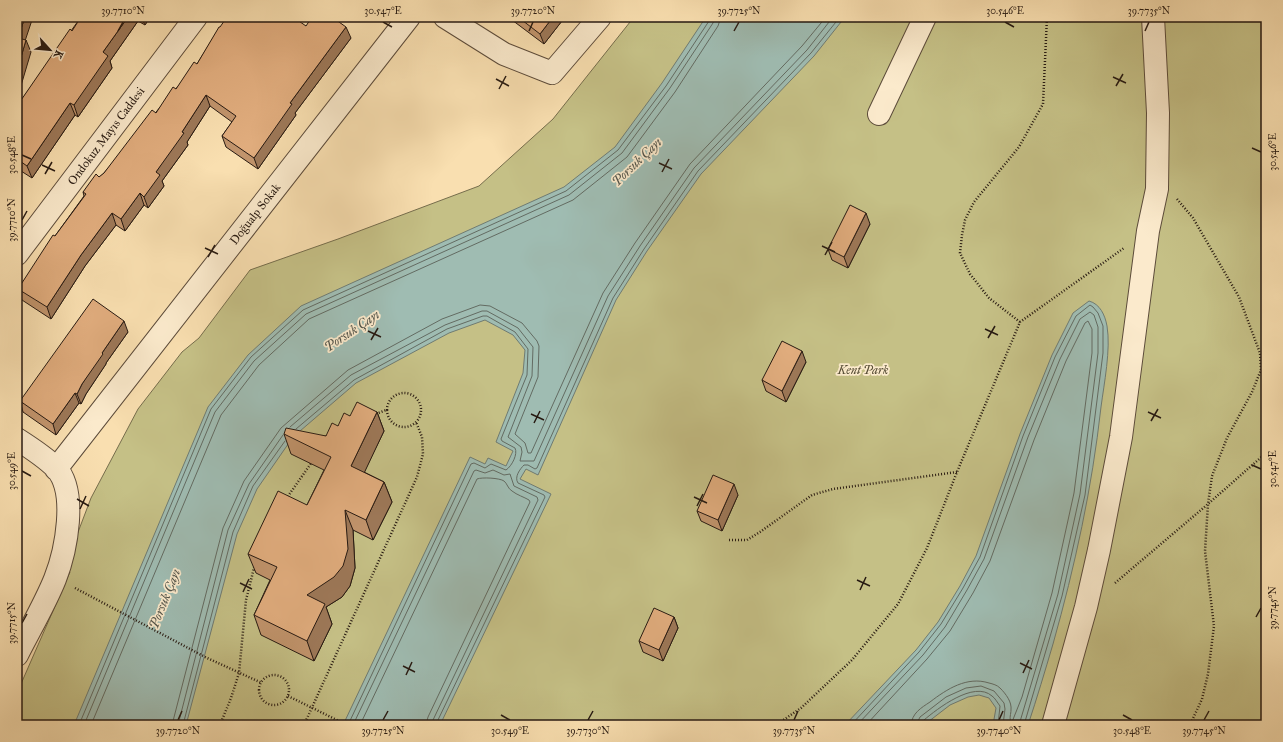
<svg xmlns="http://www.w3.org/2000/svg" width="1283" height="742" viewBox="0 0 1283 742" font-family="'IM FELL Great Primer',serif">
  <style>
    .green { fill: #c5c086; stroke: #766d4c }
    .water { fill: #9fbcb2; stroke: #6f7b72 }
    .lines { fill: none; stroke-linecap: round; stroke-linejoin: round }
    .shore { stroke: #636b62; stroke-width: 1 }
    .street-casing { stroke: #5c4b3a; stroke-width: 24 }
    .path { stroke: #271a12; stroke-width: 2.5; stroke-dasharray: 1 2; stroke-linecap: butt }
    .street { stroke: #fbeacc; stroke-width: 22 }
    .wall { fill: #c1946c; stroke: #271a12 }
    .shaded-wall { fill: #9d7858; stroke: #271a12 }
    .building { fill: #e0ac7d; stroke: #271a12 }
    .ticks { fill: none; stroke: #271a12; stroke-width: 1.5 }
    .labels { text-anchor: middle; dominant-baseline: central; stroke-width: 3.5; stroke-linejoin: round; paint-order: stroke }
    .street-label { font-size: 12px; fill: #271a12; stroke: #fbeacc }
    .park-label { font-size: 12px; font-style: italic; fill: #564c35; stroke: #fbeacc }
    .water-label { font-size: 13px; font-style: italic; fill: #51534a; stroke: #fbeacc }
    .neatline { fill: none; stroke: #271a12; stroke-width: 1.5 }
    .ticks-label { font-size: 10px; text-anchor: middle; fill: #271a12 }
  </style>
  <rect width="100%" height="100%" fill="#f9dfb0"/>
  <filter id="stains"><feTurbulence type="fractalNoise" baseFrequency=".005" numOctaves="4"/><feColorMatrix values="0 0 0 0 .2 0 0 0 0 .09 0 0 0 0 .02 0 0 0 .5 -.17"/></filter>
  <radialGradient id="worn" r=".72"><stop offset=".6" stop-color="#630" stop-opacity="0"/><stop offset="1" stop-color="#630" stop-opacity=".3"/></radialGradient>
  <path class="green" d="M 634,17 L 1266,17 L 1266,725 L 17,725 L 17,693 L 70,572 L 66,569 L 72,548 L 91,498 L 138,409 L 182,352 L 199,338 L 250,270 L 338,239 L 479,186 L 553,119 Z"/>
  <path class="water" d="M 706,17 L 845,17 L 814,56 L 701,174 L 647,251 L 616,300 L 538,475 L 526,469 L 520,479 L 551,494 L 440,725 L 343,725 L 470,457 L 485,464 L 488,458 L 506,466 L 513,451 L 496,442 L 523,373 L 525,350 L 513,335 L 485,320 L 449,333 L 356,383 L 293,437 L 257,489 L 237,534 L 186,725 L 74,725 L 208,407 L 248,355 L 301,306 L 564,187 L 615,147 L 662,83 Z
    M 1089,301 C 1100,304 1105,315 1107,326 C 1111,349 1104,384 1101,407 C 1092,488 1075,566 1053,644 C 1045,671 1037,698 1028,725 L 993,725 L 996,708 L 989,698 L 979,695 L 968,697 L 950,705 L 924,725 L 845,725 L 916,650 L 938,622 L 960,586 L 976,556 L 1020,434 L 1052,355 L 1073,313 Z"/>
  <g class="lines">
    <path class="shore" d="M 290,427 L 351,375 L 445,325 L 482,311 L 487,311 L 518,328 L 533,347 L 532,376 L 508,437 L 521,447 L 522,452 L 520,461 L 534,461 L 608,296 L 640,246 L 694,168 L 807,50 L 833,17
      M 296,429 L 354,380 L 447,329 L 483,316 L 487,316 L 515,332 L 528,349 L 527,375 L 501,439 L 502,441 L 515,448 C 518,454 512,466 506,470 L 491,464 L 485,468 L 474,463 L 471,464 L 348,725
      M 79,725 L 211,409 L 251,357 L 303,310 L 566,191 L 618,150 L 666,86 L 709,21 L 709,17
      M 84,725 L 215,412 L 254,361 L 306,314 L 569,195 L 622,153 L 670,88 L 713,23 L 715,17
      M 91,725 L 221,415 L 259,365 L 309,319 L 573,200 L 627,157 L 675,92 L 718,26 L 721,17
      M 172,725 L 223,528 L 244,481 L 281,428 L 348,370 L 442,319 L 480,305 L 490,306 L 522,323 L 537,341 L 539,346 L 538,377 L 515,434 L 525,443 L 528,453 L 531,453 L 603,293 L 635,243 L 690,164 L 802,46 L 826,17
      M 178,725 L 228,530 L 249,484 L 283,435
      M 183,725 L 233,532 L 253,486 L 285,441
      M 353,725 L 474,471 L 476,470 L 485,473 L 493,470 L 504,475 L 510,474 L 514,486 L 537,497 L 538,500 L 433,720 L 432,725
      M 360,725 L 477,479 C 482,477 500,478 504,481 C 507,483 508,489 512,491 C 517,495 524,497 529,500 L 530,502 L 428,717 L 426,725
      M 437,725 L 437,722 L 545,497 L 544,495 L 518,483 C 514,477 520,469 524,465 L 528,465 L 535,469 L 537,468 L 613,298 L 644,249 L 698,171 L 811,53 L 840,17
      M 851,725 L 919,652 L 941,624 L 963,588 L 980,557 L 1023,436 L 1055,357 L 1076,316 L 1090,305 L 1093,307 L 1098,313 L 1103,326 L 1103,353 L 1085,495 L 1062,596 L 1024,725
      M 857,725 L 923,655 L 945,627 L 967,590 L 984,559 L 1028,437 L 1060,359 L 1080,319 L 1090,312 L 1094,315 L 1098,327 L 1098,353 L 1080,494 L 1058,594 L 1019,725
      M 866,725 L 927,659 L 950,631 L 973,593 L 990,561 L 1034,440 L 1066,361 L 1085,323 L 1088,321 L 1092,329 L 1092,353 L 1074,493 L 1052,593 L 1022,697 L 1012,722 L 1013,725
      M 911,725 C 912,713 921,708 930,702 C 947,689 967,676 989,683 C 993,684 997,685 1000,688 C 1006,694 1012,702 1011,710 C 1011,714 1009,718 1011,722 L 1009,725
      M 917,725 L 918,721 L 920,717 L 946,697 L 966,688 L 981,686 L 994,691 L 1004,703 L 1005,709 L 1003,725
      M 922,725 L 924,720 C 937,709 974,680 992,696 C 995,698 997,702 1000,706 L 998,725"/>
    <defs>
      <path id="street" d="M 445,17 L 504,54 L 552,73 L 600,17
        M 879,114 L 925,17
        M 17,254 L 196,17
        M 17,439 C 28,446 47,459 56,468 C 78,492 66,551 55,579 C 45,604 29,631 17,655
        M 56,469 L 409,17
        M 1053,725 L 1086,607 L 1099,550 L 1121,437 L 1148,231 L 1157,189 L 1158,113 L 1153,17"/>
    </defs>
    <use href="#street" class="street-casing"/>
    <path class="path" d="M 1177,199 L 1193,218 L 1239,297 L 1260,353 L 1261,370 L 1252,392 L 1227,438 L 1212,476 L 1208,504 L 1205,551 L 1214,626 L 1208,674 L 1202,699 L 1190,725
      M 1020,322 L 989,298 L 970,274 L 960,253 L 962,235 L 965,220 L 974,202 L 1019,147 L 1043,104 L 1047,17
      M387 410a17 17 0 1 1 34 0a17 17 0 1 1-34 0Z
      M 376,414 L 386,410
      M 286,499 L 312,462
      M 729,540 L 747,540 L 760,532 L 812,495 L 833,489 L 957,472
      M 1115,583 L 1208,504 L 1266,453
      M 75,588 L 207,658 L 262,683
      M259 690a15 15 0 1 1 30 0a15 15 0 1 1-30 0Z
      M 288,696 L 347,725
      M 220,725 L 231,698 L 239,673 L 246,600 L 255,564
      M 304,725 L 417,477 L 423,454 L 422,437 L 416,422
      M 776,725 L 801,708 L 852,660 L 898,604 L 927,548 L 957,472 L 1020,322 L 1124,248"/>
    <use href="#street" class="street"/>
  </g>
  <path class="wall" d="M 81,17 L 150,17 L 145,25 L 138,21 L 110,61 L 112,68 L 78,117 L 75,115 L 32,178 L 21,171 L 17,176 L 17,106 Z
    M 508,17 L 565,17 L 544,44 Z
    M 306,26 L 351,38 L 295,113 L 296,115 L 258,169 L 226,147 L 222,136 L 232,122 L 210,106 L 187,142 L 188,145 L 162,181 L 164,186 L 148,208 L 144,205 L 125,231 L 116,225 L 85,266 L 51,319 L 22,300 L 18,289 L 55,236 L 84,196 L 83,192 L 104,173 L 197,64 L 220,27 Z
    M 870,224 L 848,268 L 832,260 L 828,249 Z
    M 128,332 L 106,363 L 106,364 L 86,394 L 81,404 L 79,403 L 56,435 L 23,412 L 20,401 Z
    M 806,362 L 786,402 L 766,391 L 762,380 Z
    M 377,412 L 384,431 L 364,472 L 384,482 L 392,502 L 373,540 L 353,530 L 355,568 L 350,586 L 342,597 L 326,607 L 332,624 L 314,661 L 261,635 L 254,615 L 270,580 L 256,573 L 248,554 L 307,505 L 324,470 L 291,454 L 284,434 L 326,436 L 350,416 Z
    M 738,495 L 722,531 L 701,521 L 697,511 Z
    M 674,617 L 678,628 L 663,661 L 643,652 L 639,641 Z"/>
  <path class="shaded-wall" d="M 25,17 L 33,17 L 22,50 L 18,38 Z
    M 128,17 L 137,17 L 138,21 L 110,61 L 112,68 L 78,117 L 74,105 L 103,52 Z
    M 141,17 L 150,17 L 145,25 Z
    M 553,17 L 565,17 L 544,44 L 540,34 Z
    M 346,27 L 351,38 L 295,113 L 296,115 L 258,169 L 254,158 L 290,103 Z
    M 26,40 L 31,52 L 17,99 L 17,71 Z
    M 206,95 L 210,106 L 187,142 L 188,145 L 162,181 L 164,186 L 148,208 L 144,197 L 156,172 Z
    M 70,103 L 75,115 L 32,178 L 27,166 Z
    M 17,160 L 21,171 L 17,176 Z
    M 140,193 L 144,205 L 125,231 L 121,219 Z
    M 112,213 L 116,225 L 85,266 L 51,319 L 47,307 L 81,255 Z
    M 866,213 L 870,224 L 848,268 L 844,257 Z
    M 124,321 L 128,332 L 106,363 L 106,364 L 86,394 L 81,404 L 77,394 L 82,384 L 102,353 Z
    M 802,351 L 806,362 L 786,402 L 782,391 Z
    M 75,393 L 79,403 L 56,435 L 53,424 Z
    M 377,412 L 384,431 L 358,486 L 351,466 Z
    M 384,482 L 392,502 L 373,540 L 366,520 Z
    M 734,484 L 738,495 L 722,531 L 718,520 Z
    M 345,510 L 353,530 L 355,568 L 350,586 L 342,597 L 326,607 L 332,624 L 314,661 L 307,641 L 307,595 Z
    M 674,617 L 678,628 L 663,661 L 659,650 Z"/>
  <path class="building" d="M 17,17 L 25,17 L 18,38 L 26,40 L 17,71 Z
    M 81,17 L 128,17 L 103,52 L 108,56 L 74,105 L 70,103 L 27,166 L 17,159 L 17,106 L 70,29 L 72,31 Z
    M 227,17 L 293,17 L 306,26 L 312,17 L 332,17 L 346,27 L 290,103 L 292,104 L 254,158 L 222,136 L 236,116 L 206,95 L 182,132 L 184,133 L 156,172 L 160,175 L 144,197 L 140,193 L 121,219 L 112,213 L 81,255 L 47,307 L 18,289 L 53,235 L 55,236 L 86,194 L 83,192 L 96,174 L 99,177 L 104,173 L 152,110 L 156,113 L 173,87 L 176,89 L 194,62 L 197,64 L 219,27 L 220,27 Z
    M 518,17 L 553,17 L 540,34 Z
    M 850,205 L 866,213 L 844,257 L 828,249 Z
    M 93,299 L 124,321 L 102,353 L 103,354 L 82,384 L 77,394 L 75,393 L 53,424 L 20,401 Z
    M 782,341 L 802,351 L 782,391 L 762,380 Z
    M 357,402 L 377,412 L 351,466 L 384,482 L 366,520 L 345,510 L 348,549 L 343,566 L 334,577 L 307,595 L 325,604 L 307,641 L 254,615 L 277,567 L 248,554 L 278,491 L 307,505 L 331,457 L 284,434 L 286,428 L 326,436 L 332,423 L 338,426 L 344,413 L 350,416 Z
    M 713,475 L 734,484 L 718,520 L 697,511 Z
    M 654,608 L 674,617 L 659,650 L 639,641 Z"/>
  <path class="ticks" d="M 383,22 L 392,27M 1005,22 L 1014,27M 118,31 L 123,22M 529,31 L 533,22M 734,31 L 739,22M 1145,31 L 1149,22M 1113,77 L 1126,83M 496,79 L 509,86M 1116,86 L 1123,74M 499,89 L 506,76M 1252,148 L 1261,152M 22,155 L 31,159M 659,163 L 672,169M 42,165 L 55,171M 662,172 L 669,159M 45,174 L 52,162M 22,220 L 27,211M 822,246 L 835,252M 205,248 L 218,254M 825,255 L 832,242M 208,257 L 215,245M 985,329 L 998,335M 368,331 L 381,337M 988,338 L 995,326M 371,340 L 378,328M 1148,412 L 1161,418M 531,414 L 544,420M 1151,421 L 1158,409M 534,423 L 540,411M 1252,465 L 1261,469M 22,471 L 31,476M 694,497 L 707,503M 77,499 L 89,506M 697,506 L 703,494M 80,509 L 86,496M 857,580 L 870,586M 240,583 L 252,589M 860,590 L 866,577M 243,592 L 249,579M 1256,617 L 1261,608M 22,623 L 27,614M 1020,663 L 1032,669M 403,666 L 415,672M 1023,673 L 1029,660M 406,675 L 412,662M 501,715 L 510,720M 1123,715 L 1132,720M 178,720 L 182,711M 383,720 L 388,711M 588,720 L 593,711M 794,720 L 798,711M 999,720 L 1003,711M 1204,720 L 1209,711"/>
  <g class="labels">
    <g class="street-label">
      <text transform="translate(106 136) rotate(-53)">Ondokuz Mayıs Caddesi</text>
      <text transform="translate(255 214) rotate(-52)">Doğualp Sokak</text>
    </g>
    <g class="park-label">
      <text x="863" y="370">Kent Park</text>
    </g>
    <g class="water-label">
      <text transform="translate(637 162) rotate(-44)">Porsuk Çayı</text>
      <text transform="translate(352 331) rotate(-34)">Porsuk Çayı</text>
      <text transform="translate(165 599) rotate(-68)">Porsuk Çayı</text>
    </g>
  </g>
  <rect width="1283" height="742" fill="none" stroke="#f9dfb0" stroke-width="44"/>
  <g transform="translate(50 50) rotate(117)" stroke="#fbeacc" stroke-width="3" paint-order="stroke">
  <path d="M0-3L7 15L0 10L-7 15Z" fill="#271a12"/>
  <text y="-6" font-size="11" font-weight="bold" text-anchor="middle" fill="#271a12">K</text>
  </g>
  <rect x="22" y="22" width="1239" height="698" class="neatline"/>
  <g class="ticks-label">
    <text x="123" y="14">39.7710°N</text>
    <text x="383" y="14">30.547°E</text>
    <text x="533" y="14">39.7720°N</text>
    <text x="739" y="14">39.7725°N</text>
    <text x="1005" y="14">30.546°E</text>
    <text x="1149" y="14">39.7735°N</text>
    <text transform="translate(1272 152) rotate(-90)" y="4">30.546°E</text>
    <text transform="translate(11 155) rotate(-90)" y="4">30.548°E</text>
    <text transform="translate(11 220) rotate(-90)" y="4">39.7710°N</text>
    <text transform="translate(1272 469) rotate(-90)" y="4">30.547°E</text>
    <text transform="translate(11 471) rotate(-90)" y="4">30.549°E</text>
    <text transform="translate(1272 608) rotate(-90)" y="4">39.7745°N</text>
    <text transform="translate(11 623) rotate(-90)" y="4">39.7715°N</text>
    <text x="178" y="734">39.7720°N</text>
    <text x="383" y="734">39.7725°N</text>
    <text x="510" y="734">30.549°E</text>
    <text x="588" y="734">39.7730°N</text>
    <text x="794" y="734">39.7735°N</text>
    <text x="999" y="734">39.7740°N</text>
    <text x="1132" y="734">30.548°E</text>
    <text x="1204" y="734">39.7745°N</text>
  </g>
  <rect width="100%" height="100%" filter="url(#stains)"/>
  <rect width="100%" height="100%" fill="url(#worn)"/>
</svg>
